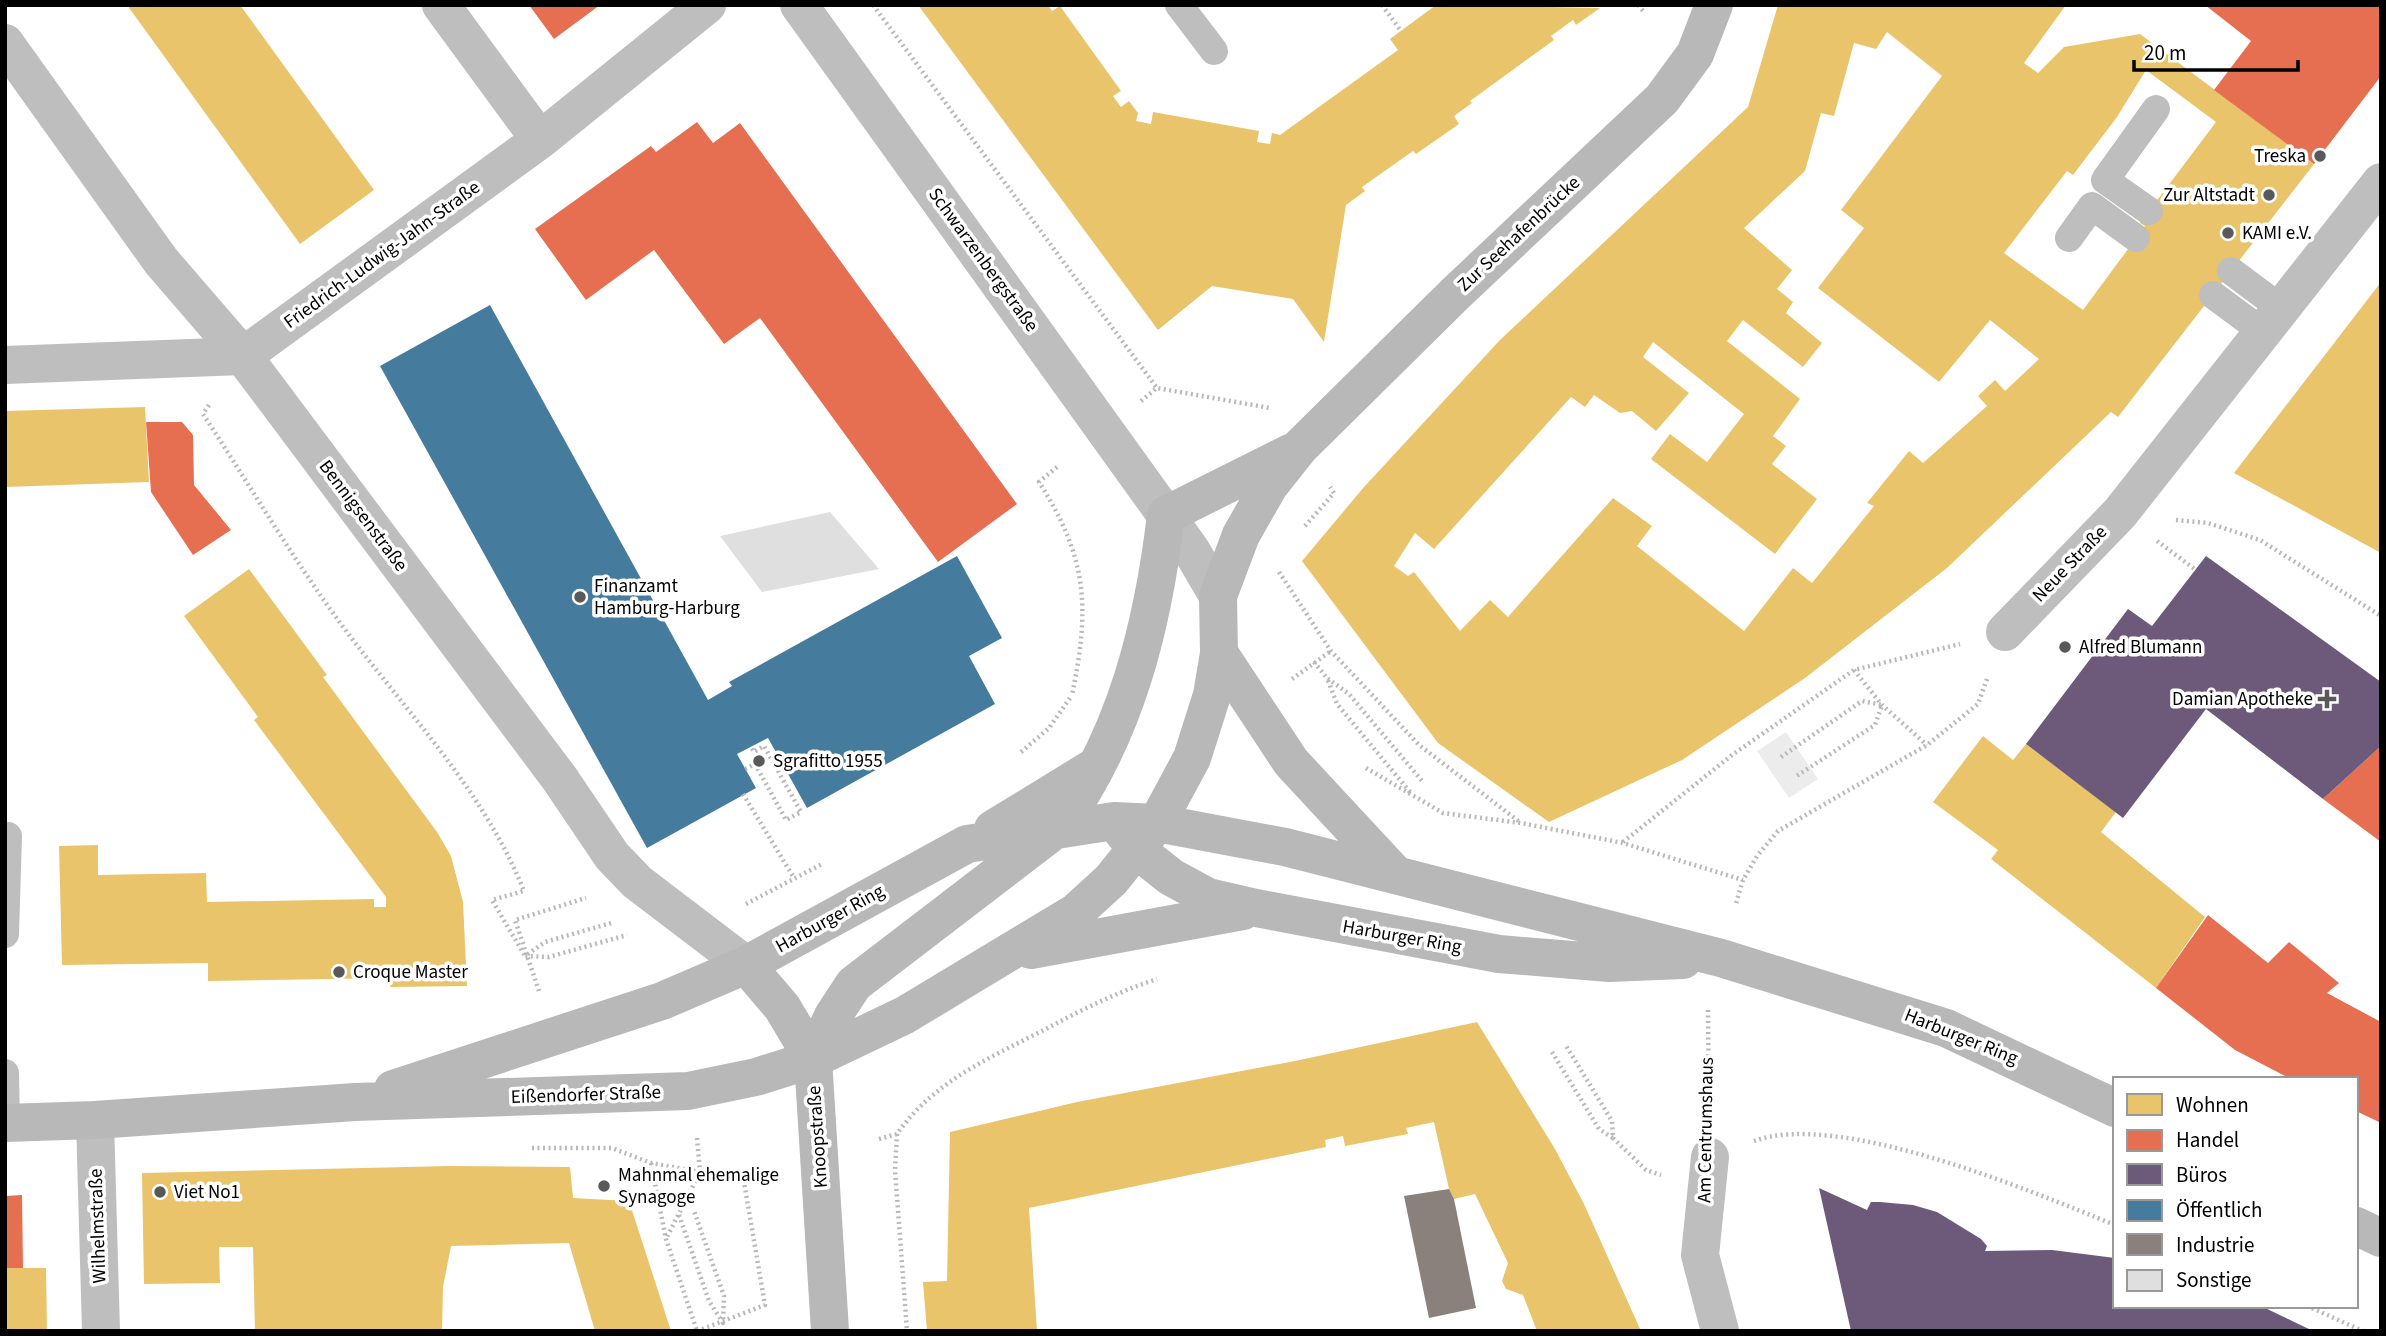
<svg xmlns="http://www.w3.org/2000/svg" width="2386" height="1336" viewBox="0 0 2386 1336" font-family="'Source Sans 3',sans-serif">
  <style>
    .green { fill: #ececec }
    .homes { fill: #e9c46a; fill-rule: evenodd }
    .shops { fill: #e76f51 }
    .offices { fill: #6d597a }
    .public { fill: #457b9d }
    .industry { fill: #8a817c }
    .building { fill: #dfdfdf }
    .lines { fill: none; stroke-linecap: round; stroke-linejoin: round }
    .path { stroke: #b9b9b9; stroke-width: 4.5; stroke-dasharray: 2 3.5; stroke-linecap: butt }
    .service { stroke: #bebebe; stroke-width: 28 }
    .minor { stroke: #bebebe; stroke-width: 38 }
    .tertiary { stroke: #bebebe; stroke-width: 38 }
    .secondary { stroke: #b8b8b8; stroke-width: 38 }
    .poi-dot { fill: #595959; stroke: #fff; stroke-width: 2.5 }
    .labels { text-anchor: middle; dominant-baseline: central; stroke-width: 7; stroke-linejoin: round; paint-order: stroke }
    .poi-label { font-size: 19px; fill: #000; stroke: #fff; text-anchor: start }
    .street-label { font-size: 19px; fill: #000; stroke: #fff }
  </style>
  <rect width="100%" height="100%" fill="#fff"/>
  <path class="green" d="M 1786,732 L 1818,779 L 1789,798 L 1757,751 Z"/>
  <path class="homes" d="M 127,5 L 240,5 L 374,190 L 300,244 Z
    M 918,5 L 1048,5 L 1052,11 L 1060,6 L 1121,91 L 1113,96 L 1121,107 L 1129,101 L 1138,113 L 1136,121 L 1151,124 L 1153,112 L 1259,131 L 1257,142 L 1270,144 L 1272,133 L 1280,135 L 1398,50 L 1390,39 L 1436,5 L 1600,8 L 1576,25 L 1573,20 L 1551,36 L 1554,40 L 1470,101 L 1472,103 L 1454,116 L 1459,124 L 1416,154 L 1413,151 L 1362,187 L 1365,191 L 1346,205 L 1324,342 L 1293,299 L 1212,286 L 1158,330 Z
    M 1778,5 L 2066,5 L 2024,63 L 2038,73 L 2064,47 L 2140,34 L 2314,164 L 2118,417 L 2111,412 L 1947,568 L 1805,678 L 1682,760 L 1549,822 L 1438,743 L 1302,561 L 1364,487 L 1500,340 L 1748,107 ZM 1887,32 L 1942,76 L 1841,210 L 1864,228 L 1818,288 L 1939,382 L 1990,320 L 2039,359 L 2005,391 L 1995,380 L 1978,396 L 1987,406 L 1923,463 L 1909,451 L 1867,503 L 1874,506 L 1812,583 L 1793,568 L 1744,631 L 1637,546 L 1652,526 L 1613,498 L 1508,617 L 1490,600 L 1460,631 L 1414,572 L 1408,576 L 1394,566 L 1415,533 L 1434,549 L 1571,397 L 1585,407 L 1594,395 L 1620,413 L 1632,411 L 1656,431 L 1689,393 L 1643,357 L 1653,342 L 1744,414 L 1707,462 L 1670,434 L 1651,459 L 1775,554 L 1817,499 L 1772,464 L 1786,446 L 1773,436 L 1800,399 L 1727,341 L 1743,320 L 1803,367 L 1822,343 L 1786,313 L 1793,302 L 1777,289 L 1792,270 L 1744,228 L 1805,171 L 1821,113 L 1834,116 L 1854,43 L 1876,49 ZM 2146,70 L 2216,122 L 2140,223 L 2145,226 L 2083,310 L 2004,253 L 2067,171 L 2073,175 L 2117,117 Z
    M 2381,282 L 2381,553 L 2234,473 Z
    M 145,407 L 149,482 L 5,487 L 5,411 Z
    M 249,569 L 327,675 L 323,677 L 437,832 L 451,856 L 463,902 L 467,986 L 390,987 L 390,978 L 208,981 L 208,963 L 62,965 L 59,846 L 98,845 L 98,875 L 206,873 L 207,902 L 374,899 L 374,907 L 386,907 L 386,897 L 254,720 L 258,717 L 184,616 Z
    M 1983,736 L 2013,760 L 2026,744 L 2116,812 L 2101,832 L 2205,917 L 2156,988 L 1991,859 L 1998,850 L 1933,802 Z
    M 1477,1022 L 1555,1149 L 1584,1204 L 1641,1331 L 1537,1331 L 1523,1295 L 1506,1289 L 1502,1281 L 1508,1263 L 1475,1194 L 1454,1199 L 1449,1189 L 1434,1122 L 1406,1128 L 1408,1134 L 1345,1146 L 1343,1136 L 1325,1140 L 1326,1147 L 1029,1208 L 1037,1331 L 927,1331 L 923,1282 L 947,1281 L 950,1132 L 1077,1102 L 1295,1061 Z
    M 450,1166 L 570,1167 L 573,1198 L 629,1201 L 671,1331 L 595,1331 L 569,1243 L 451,1246 L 443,1287 L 442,1331 L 255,1331 L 253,1247 L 219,1247 L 220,1283 L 144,1284 L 142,1173 Z
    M 5,1268 L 46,1268 L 47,1331 L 5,1331 Z"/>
  <path class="shops" d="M 529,5 L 600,5 L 554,39 Z
    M 2205,5 L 2381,5 L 2381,76 L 2314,164 L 2214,90 L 2251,41 Z
    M 697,122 L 713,143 L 740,123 L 1017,504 L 938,562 L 760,318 L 724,344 L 654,250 L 586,300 L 535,229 L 651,146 L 656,152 Z
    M 146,422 L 182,422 L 193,435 L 194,485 L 231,530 L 193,555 L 151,492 Z
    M 2381,746 L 2381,842 L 2323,799 Z
    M 2208,915 L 2268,963 L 2289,942 L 2339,983 L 2327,993 L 2381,1022 L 2381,1123 L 2356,1111 L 2356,1079 L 2291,1079 L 2235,1050 L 2156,988 Z
    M 22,1195 L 23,1268 L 5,1268 L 5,1196 Z"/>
  <path class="offices" d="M 2206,556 L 2381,682 L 2381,746 L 2323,799 L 2206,709 L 2123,818 L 2026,744 L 2128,609 L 2152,626 Z
    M 1819,1188 L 1867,1210 L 1871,1202 L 1880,1202 L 1913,1205 L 1937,1212 L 1981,1239 L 1987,1246 L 1985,1251 L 2052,1250 L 2115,1258 L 2115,1306 L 2261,1306 L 2313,1331 L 1851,1331 Z"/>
  <path class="public" d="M 490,305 L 708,700 L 732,686 L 729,682 L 957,556 L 1002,638 L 969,656 L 995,704 L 807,808 L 768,738 L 737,754 L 756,788 L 647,848 L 380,366 Z"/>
  <path class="industry" d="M 1449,1189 L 1454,1199 L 1476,1308 L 1429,1318 L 1404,1196 Z"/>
  <path class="building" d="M 830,512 L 879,569 L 762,592 L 720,536 Z"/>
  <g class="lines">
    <path class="path" d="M 873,5 L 1157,388
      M 1382,5 L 1401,31
      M 1638,5 L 1645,13
      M 1141,401 L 1157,388 L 1270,408
      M 209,405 L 203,414 C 245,478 284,544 328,606 C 394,700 481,783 524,891 L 492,900 L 525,956
      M 1057,467 L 1039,482 C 1088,559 1090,608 1072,695
      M 2176,520 L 2208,523 L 2260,540 L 2381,616
      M 1305,526 L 1334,493 L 1330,487
      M 2157,541 L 2196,570
      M 1279,572 L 1331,651 L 1419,745 L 1521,823
      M 1314,662 L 1327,678
      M 1854,670 L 1882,705 L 1927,745
      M 1292,679 L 1331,651
      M 1021,752 L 1049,728 L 1072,695
      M 1781,757 L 1862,701 L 1882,705 L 1875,725 L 1795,777
      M 1366,768 L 1443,813 L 1521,823 L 1623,843 L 1743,880
      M 745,769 L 755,764 L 786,820 L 801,812 L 764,746 L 754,752 L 751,747
      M 1410,792 L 1337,704 L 1327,678 L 1349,694 L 1423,782
      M 743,794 L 794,878
      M 1623,842 L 1732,755 L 1854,670 L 1960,644
      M 1736,903 L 1743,880 L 1757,856 L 1778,831 L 1927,745 L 1978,704 L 1988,676
      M 746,904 L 822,864
      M 611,923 L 545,942 L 525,956 L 549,957 L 627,935
      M 539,991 L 515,920 L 586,898
      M 1708,1010 L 1709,1110
      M 1552,1052 L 1599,1129 L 1613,1138 L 1612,1121 L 1565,1044
      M 897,1134 L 895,1170 L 907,1331
      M 697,1138 L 700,1172 L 744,1182 L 760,1176
      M 1613,1138 L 1646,1170 L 1661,1175
      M 879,1139 L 897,1134 C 933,1082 989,1058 1044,1030 C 1081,1010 1117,992 1157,979
      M 1754,1141 C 1839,1110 2031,1191 2115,1225
      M 532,1148 L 612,1148 L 651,1163 L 700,1172 L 666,1239
      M 651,1163 L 666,1239 L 697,1331
      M 679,1215 L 709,1301 L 723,1323 L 724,1296 L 694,1211
      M 2307,1306 L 2363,1331
      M 697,1331 L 765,1305 L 744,1182"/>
    <path class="service" d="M 1179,5 L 1214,51
      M 2149,211 L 2105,180 L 2156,109
      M 2069,238 L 2092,206 L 2136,238
      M 2231,271 L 2282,309
      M 2213,295 L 2263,332
      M 5,934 L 8,836
      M 5,1073 L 6,1123"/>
    <path class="minor" d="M 441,5 L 540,140
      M 5,43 L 161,261 L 243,356 L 560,779 L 612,856 L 637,882 L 746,965
      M 5,365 L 243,356 L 540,140 L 707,5
      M 2005,632 L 2120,513 L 2381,182
      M 95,1120 L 101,1331
      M 1710,1157 L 1700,1255 L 1720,1331"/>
    <path class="tertiary" d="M 799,5 L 1191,550 L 1218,596"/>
    <path class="secondary" d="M 1219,653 L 1291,762 L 1395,874
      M 993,829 L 1091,769
      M 1122,831 L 1137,850 L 1171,877 L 1208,897 L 1256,908 L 1499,954 L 1609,963 L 1683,960
      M 1031,950 L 1243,911
      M 746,965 L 782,1007 L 813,1059 L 830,1331
      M 813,1059 L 833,1016 L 854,984 L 1059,827 C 1126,736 1153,625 1166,515 L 1290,453
      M 393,1089 L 662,1001 L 746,965 L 967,844 L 1114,821 L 1157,823 L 1285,847 L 1721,958 L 1946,1028 L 2115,1108
      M 5,1123 L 95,1120 L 355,1102 L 688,1091 L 756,1077 L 813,1059 L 905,1015 L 1076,912 L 1111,880 L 1157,823 L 1192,758 L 1212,695 L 1219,653 L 1218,596 L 1241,535 L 1269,486 L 1300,447 L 1455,294 L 1662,99 L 1695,54 L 1714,5
      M 2356,1226 L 2381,1238"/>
  </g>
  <g class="poi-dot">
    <circle cx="2320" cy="156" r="7"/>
    <circle cx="2269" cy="195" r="7"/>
    <circle cx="2228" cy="233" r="7"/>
    <circle cx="580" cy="597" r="7"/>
    <circle cx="2065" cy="647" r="7"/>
    <path d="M2323.5 688.5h7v7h7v7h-7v7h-7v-7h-7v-7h7z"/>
    <circle cx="759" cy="761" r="7"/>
    <circle cx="339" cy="972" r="7"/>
    <circle cx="604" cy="1186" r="7"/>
    <circle cx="160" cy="1192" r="7"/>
  </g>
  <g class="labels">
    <g class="poi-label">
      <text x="2306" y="156" text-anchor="end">Treska</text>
      <text x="2255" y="195" text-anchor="end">Zur Altstadt</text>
      <text x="2242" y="233">KAMI e.V.</text>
      <text x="594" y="586">Finanzamt<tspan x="594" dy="22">Hamburg-Harburg</tspan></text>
      <text x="2079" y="647">Alfred Blumann</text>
      <text x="2313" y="699" text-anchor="end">Damian Apotheke</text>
      <text x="773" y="761">Sgrafitto 1955</text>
      <text x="353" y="972">Croque Master</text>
      <text x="618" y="1175">Mahnmal ehemalige<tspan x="618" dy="22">Synagoge</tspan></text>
      <text x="174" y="1192">Viet No1</text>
    </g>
    <g class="street-label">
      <text transform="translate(1519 234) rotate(-43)">Zur Seehafenbrücke</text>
      <text transform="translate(382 255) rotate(-36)">Friedrich-Ludwig-Jahn-Straße</text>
      <text transform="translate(983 260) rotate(54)">Schwarzenbergstraße</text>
      <text transform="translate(363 516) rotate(53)">Bennigsenstraße</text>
      <text transform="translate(2070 564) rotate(-46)">Neue Straße</text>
      <text transform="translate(830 919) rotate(-29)">Harburger Ring</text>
      <text transform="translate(1402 937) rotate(10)">Harburger Ring</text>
      <text transform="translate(1961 1037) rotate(22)">Harburger Ring</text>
      <text transform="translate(586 1095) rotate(-2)">Eißendorfer Straße</text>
      <text transform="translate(1706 1130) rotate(-89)">Am Centrumshaus</text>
      <text transform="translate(818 1137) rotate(-94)">Knoopstraße</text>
      <text transform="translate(98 1226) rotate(-92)">Wilhelmstraße</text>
    </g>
  </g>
  <rect width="2386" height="1336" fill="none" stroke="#000000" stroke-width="14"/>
  <rect x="2113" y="1077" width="245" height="231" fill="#ffffff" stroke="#999999" stroke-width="2"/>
  <rect x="2127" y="1094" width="35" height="21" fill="#e9c46a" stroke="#999999" stroke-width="2"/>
  <text x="2176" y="1112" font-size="21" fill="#000000">Wohnen</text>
  <rect x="2127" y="1130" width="35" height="21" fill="#e76f51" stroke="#999999" stroke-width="2"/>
  <text x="2176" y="1147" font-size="21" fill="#000000">Handel</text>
  <rect x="2127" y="1164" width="35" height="21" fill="#6d597a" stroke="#999999" stroke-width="2"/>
  <text x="2176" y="1182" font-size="21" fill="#000000">Büros</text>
  <rect x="2127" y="1200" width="35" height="21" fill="#457b9d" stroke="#999999" stroke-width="2"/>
  <text x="2176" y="1217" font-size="21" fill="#000000">Öffentlich</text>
  <rect x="2127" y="1234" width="35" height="21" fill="#8a817c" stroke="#999999" stroke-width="2"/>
  <text x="2176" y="1252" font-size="21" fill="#000000">Industrie</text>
  <rect x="2127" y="1270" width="35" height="21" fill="#dfdfdf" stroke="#999999" stroke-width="2"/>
  <text x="2176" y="1287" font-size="21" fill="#000000">Sonstige</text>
  <path d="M2134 60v10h164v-10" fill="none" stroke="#000000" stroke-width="3.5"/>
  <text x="2144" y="60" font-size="21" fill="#000000" stroke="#ffffff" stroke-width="5" paint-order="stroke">20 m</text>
</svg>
